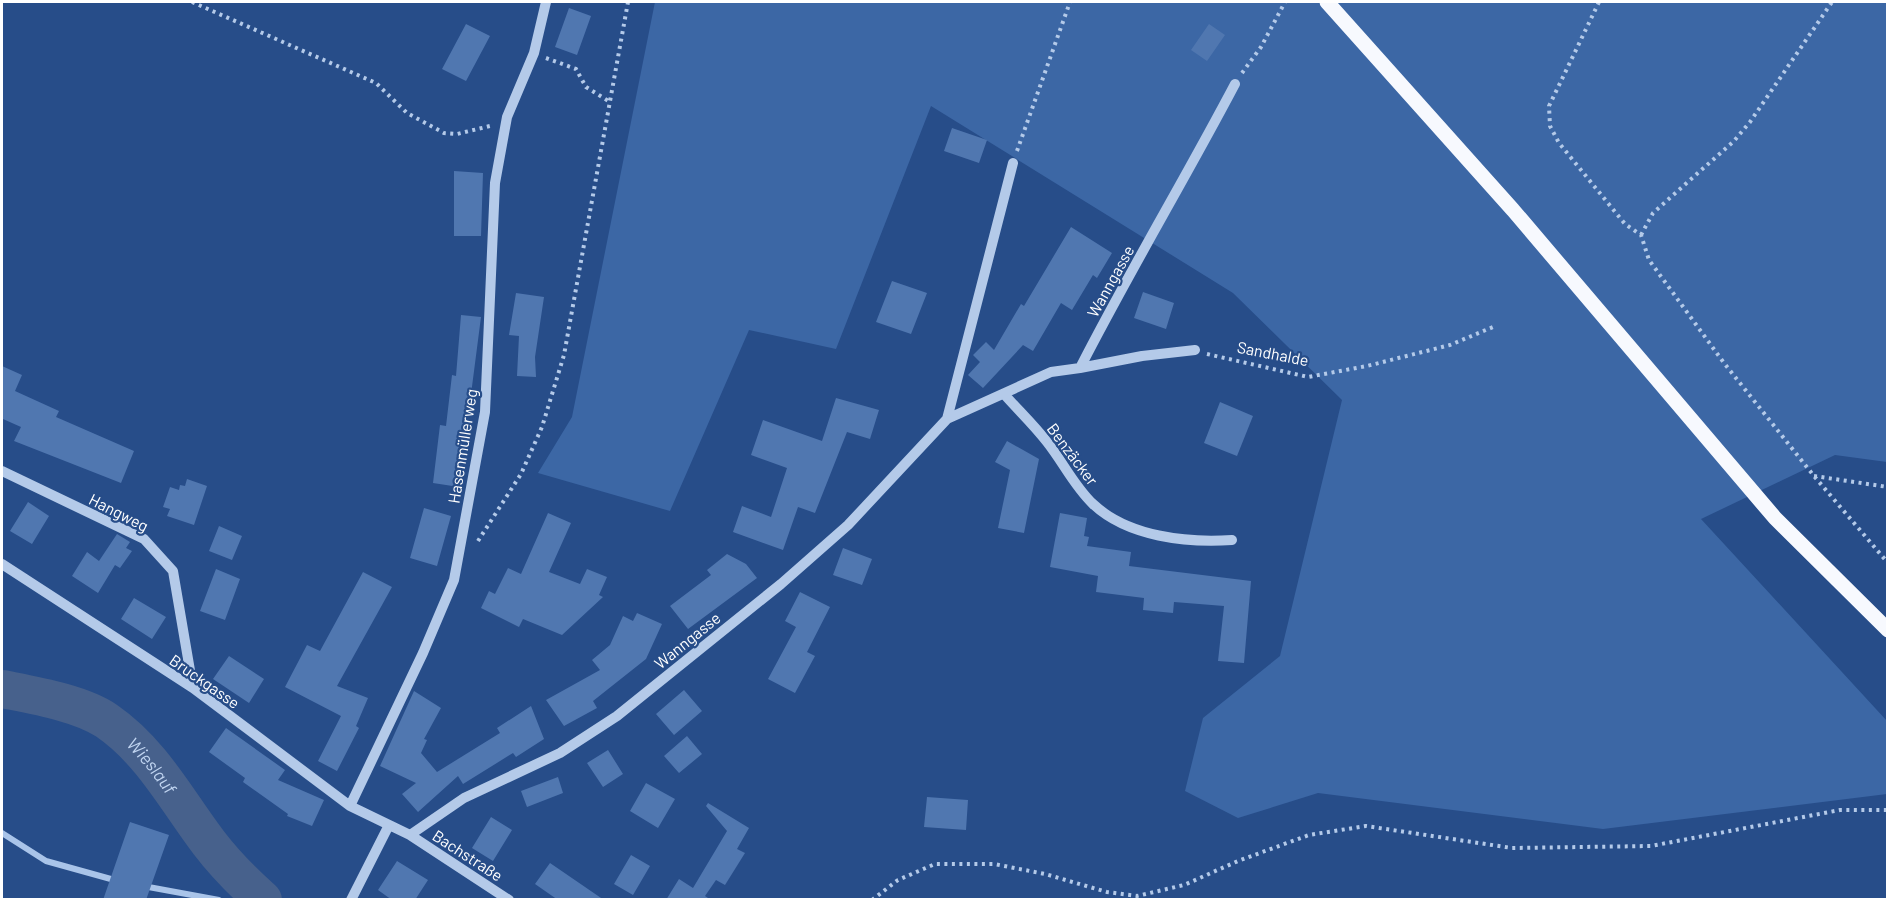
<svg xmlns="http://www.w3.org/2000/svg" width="1889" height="901" viewBox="0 0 1889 901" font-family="Barlow,sans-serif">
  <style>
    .green { fill: #3c67a5 }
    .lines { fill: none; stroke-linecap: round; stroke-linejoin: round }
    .stream { stroke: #a9c4e9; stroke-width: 6 }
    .river { stroke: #47618c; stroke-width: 38 }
    .building { fill: #5077b0 }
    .path { stroke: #b4cae9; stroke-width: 4; stroke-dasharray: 3 4.5; stroke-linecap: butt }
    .minor { stroke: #b4cae9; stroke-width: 10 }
    .major { stroke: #f7f9fe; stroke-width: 15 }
    .labels { text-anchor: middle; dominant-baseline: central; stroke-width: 4.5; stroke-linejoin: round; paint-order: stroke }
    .street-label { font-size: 16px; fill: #fff; stroke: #274d89 }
    .water-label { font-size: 18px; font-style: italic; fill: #c0d4f0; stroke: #274d89 }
  </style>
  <rect width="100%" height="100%" fill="#274d89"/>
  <path class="green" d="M 655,2 L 1887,2 L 1887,462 L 1835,455 L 1701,519 L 1887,721 L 1887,794 L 1603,829 L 1318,793 L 1238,818 L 1185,791 L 1203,718 L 1280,656 L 1342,400 L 1233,293 L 931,106 L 836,349 L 749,330 L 670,511 L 538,473 L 572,417 Z"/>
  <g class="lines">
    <path class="stream" d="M 2,833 L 46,861 L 118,881
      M 143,886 L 219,900"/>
    <path class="river" id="s1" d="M 2,689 C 32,695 81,703 107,721 C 152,752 177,801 209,843 C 225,864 244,883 263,900"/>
  </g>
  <path class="building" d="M 569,8 L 591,16 L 577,55 L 555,47 Z
    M 466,24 L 490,36 L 466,81 L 442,69 Z
    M 1209,24 L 1225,35 L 1207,61 L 1191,50 Z
    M 952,128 L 987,140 L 979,163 L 944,151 Z
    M 454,171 L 483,173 L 481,236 L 454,236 Z
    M 1071,227 L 1112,253 L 1097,278 L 1093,275 L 1072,310 L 1061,303 L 1033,351 L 1023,345 L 983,388 L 968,375 L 980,362 L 973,355 L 986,342 L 994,350 L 1021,304 L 1024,306 Z
    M 892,281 L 927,293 L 911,334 L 876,322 Z
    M 1143,292 L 1174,303 L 1166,329 L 1134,318 Z
    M 516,293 L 544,297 L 535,357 L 536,377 L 517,376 L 519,336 L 509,335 Z
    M 461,315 L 481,317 L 459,487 L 433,483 L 440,425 L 446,426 L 452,375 L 456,376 Z
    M 2,366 L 22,375 L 15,391 L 59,411 L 56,417 L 134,451 L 121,483 L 14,441 L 21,427 L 3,419 L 2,422 Z
    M 836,398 L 879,410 L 870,439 L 847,432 L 815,513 L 798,507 L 783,550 L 733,532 L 742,506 L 771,517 L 787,468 L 751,455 L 763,420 L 822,441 Z
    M 1220,402 L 1253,416 L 1237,456 L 1204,443 Z
    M 1007,441 L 1039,459 L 1024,533 L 998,528 L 1010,470 L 995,462 Z
    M 187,479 L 207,486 L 194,525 L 167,516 L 170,509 L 163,507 L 170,487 L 179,490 L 180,485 L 185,486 Z
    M 28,502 L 49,516 L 32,544 L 10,531 Z
    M 424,508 L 451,516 L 437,566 L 410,558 Z
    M 548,513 L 571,523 L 549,572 L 580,584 L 587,569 L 607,577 L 599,595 L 603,597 L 562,635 L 523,619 L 519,627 L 481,608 L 489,591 L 495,594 L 508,568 L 521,574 Z
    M 1060,513 L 1087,518 L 1084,536 L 1089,537 L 1087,546 L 1131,552 L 1129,566 L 1251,581 L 1244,663 L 1218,661 L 1224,606 L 1174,602 L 1173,613 L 1143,610 L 1144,598 L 1096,592 L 1098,576 L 1050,567 Z
    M 219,526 L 242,536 L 232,560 L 209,551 Z
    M 117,534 L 130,542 L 126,548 L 132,551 L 120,568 L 115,565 L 98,593 L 72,576 L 87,552 L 99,561 Z
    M 843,548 L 872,559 L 862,585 L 833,575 Z
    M 727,554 L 746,564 L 757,578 L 688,629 L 670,606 L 711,575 L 707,570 Z
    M 216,569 L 240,579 L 225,620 L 200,611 Z
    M 363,572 L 392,587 L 337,686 L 368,698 L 356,726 L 359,728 L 337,771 L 318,761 L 341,716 L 285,687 L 307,645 L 320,651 Z
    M 800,592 L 830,607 L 807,652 L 815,656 L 795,693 L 768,679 L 796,627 L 785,621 Z
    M 134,598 L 166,617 L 152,639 L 121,619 Z
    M 637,613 L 662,624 L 646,659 L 593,701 L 597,708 L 564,726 L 546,700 L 600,670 L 592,660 L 610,645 L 623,616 L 633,621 Z
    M 229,656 L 264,679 L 249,703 L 213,679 Z
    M 684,690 L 702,711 L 674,735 L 656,714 Z
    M 414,691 L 441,708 L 424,739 L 427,740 L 421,753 L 437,772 L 500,733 L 497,728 L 531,706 L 544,739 L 516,757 L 513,753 L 463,784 L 458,776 L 418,812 L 402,794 L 416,783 L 380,766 Z
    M 226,728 L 285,770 L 278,780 L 324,800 L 312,826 L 287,816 L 288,814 L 243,782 L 245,778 L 209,752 Z
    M 687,736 L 702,754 L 679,773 L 664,756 Z
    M 608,750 L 623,774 L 603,787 L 587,763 Z
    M 558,777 L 563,793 L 527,807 L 521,791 Z
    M 646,783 L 675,799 L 658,828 L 630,811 Z
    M 927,797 L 968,800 L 966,830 L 924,827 Z
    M 708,803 L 749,828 L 737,849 L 745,853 L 725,885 L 716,880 L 705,896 L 711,900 L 666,900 L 679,879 L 693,888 L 727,831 L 706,806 Z
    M 491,817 L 512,830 L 493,861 L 472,848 Z
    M 130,822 L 169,835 L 146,900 L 103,900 Z
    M 631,855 L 650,866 L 633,895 L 614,884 Z
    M 397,861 L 428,880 L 415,900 L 392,900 L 378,890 Z
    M 550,863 L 604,900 L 558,900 L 535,884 Z"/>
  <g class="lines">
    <path class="path" d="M 192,2 L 376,83 L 407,113 L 444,133 L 457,134 L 490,126
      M 1599,2 L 1549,106 L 1550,126 L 1559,143 L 1625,224 L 1641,235 L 1649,260 L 1724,363 L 1814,476 L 1888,563
      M 546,58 L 576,69 L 586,87 L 610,102
      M 1242,73 L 1261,47 L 1285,2
      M 1017,151 L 1070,2
      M 1641,235 L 1653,213 L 1734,141 L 1750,122 L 1832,2
      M 1207,354 L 1308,377 L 1367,366 L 1450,345 L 1493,327
      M 1814,476 L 1888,487
      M 478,541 L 521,474 L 542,427 L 564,355 L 628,2
      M 872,900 L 898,880 L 935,864 L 994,864 L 1045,874 L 1107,892 L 1137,896 L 1184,885 L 1238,861 L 1309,835 L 1366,826 L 1512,848 L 1651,846 L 1840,810 L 1888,810"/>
    <path class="minor" d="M 1080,368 L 1142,356 L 1195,350
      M 1004,394 C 1018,410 1034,425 1047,442 C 1063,462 1074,486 1093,504 C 1128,537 1187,543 1232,540
      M 947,419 L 1013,163
      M 2,471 L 144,539 L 173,571 L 193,688
      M 2,564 L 193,688 L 350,806 L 410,835 L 509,900
      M 350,806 L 423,653 L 454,580 L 485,412 L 495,183 L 507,117 L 534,53 L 546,2
      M 410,835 L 464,798 L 560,753 L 617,716 L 781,584 L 848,525 L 947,419 L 1051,372 L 1080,368 C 1129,272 1185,179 1235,84
      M 351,900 L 389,825"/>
    <path class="major" d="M 1327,2 L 1513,210 L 1775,518 L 1888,630"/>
  </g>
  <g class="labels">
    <g class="street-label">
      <text transform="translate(1110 281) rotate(-61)">Wanngasse</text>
      <text transform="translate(1273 353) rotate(11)">Sandhalde</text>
      <text transform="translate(462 446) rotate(-81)">Hasenmüllerweg</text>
      <text transform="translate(1073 454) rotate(53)">Benzäcker</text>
      <text transform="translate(119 512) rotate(27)">Hangweg</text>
      <text transform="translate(687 640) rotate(-39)">Wanngasse</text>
      <text transform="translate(205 681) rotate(35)">Bruckgasse</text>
      <text transform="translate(468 855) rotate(33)">Bachstraße</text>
    </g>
    <g class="water-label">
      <text stroke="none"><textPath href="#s1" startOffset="174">Wieslauf</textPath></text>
    </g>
  </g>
  <rect width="1889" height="901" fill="none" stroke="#ffffff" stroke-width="6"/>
</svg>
